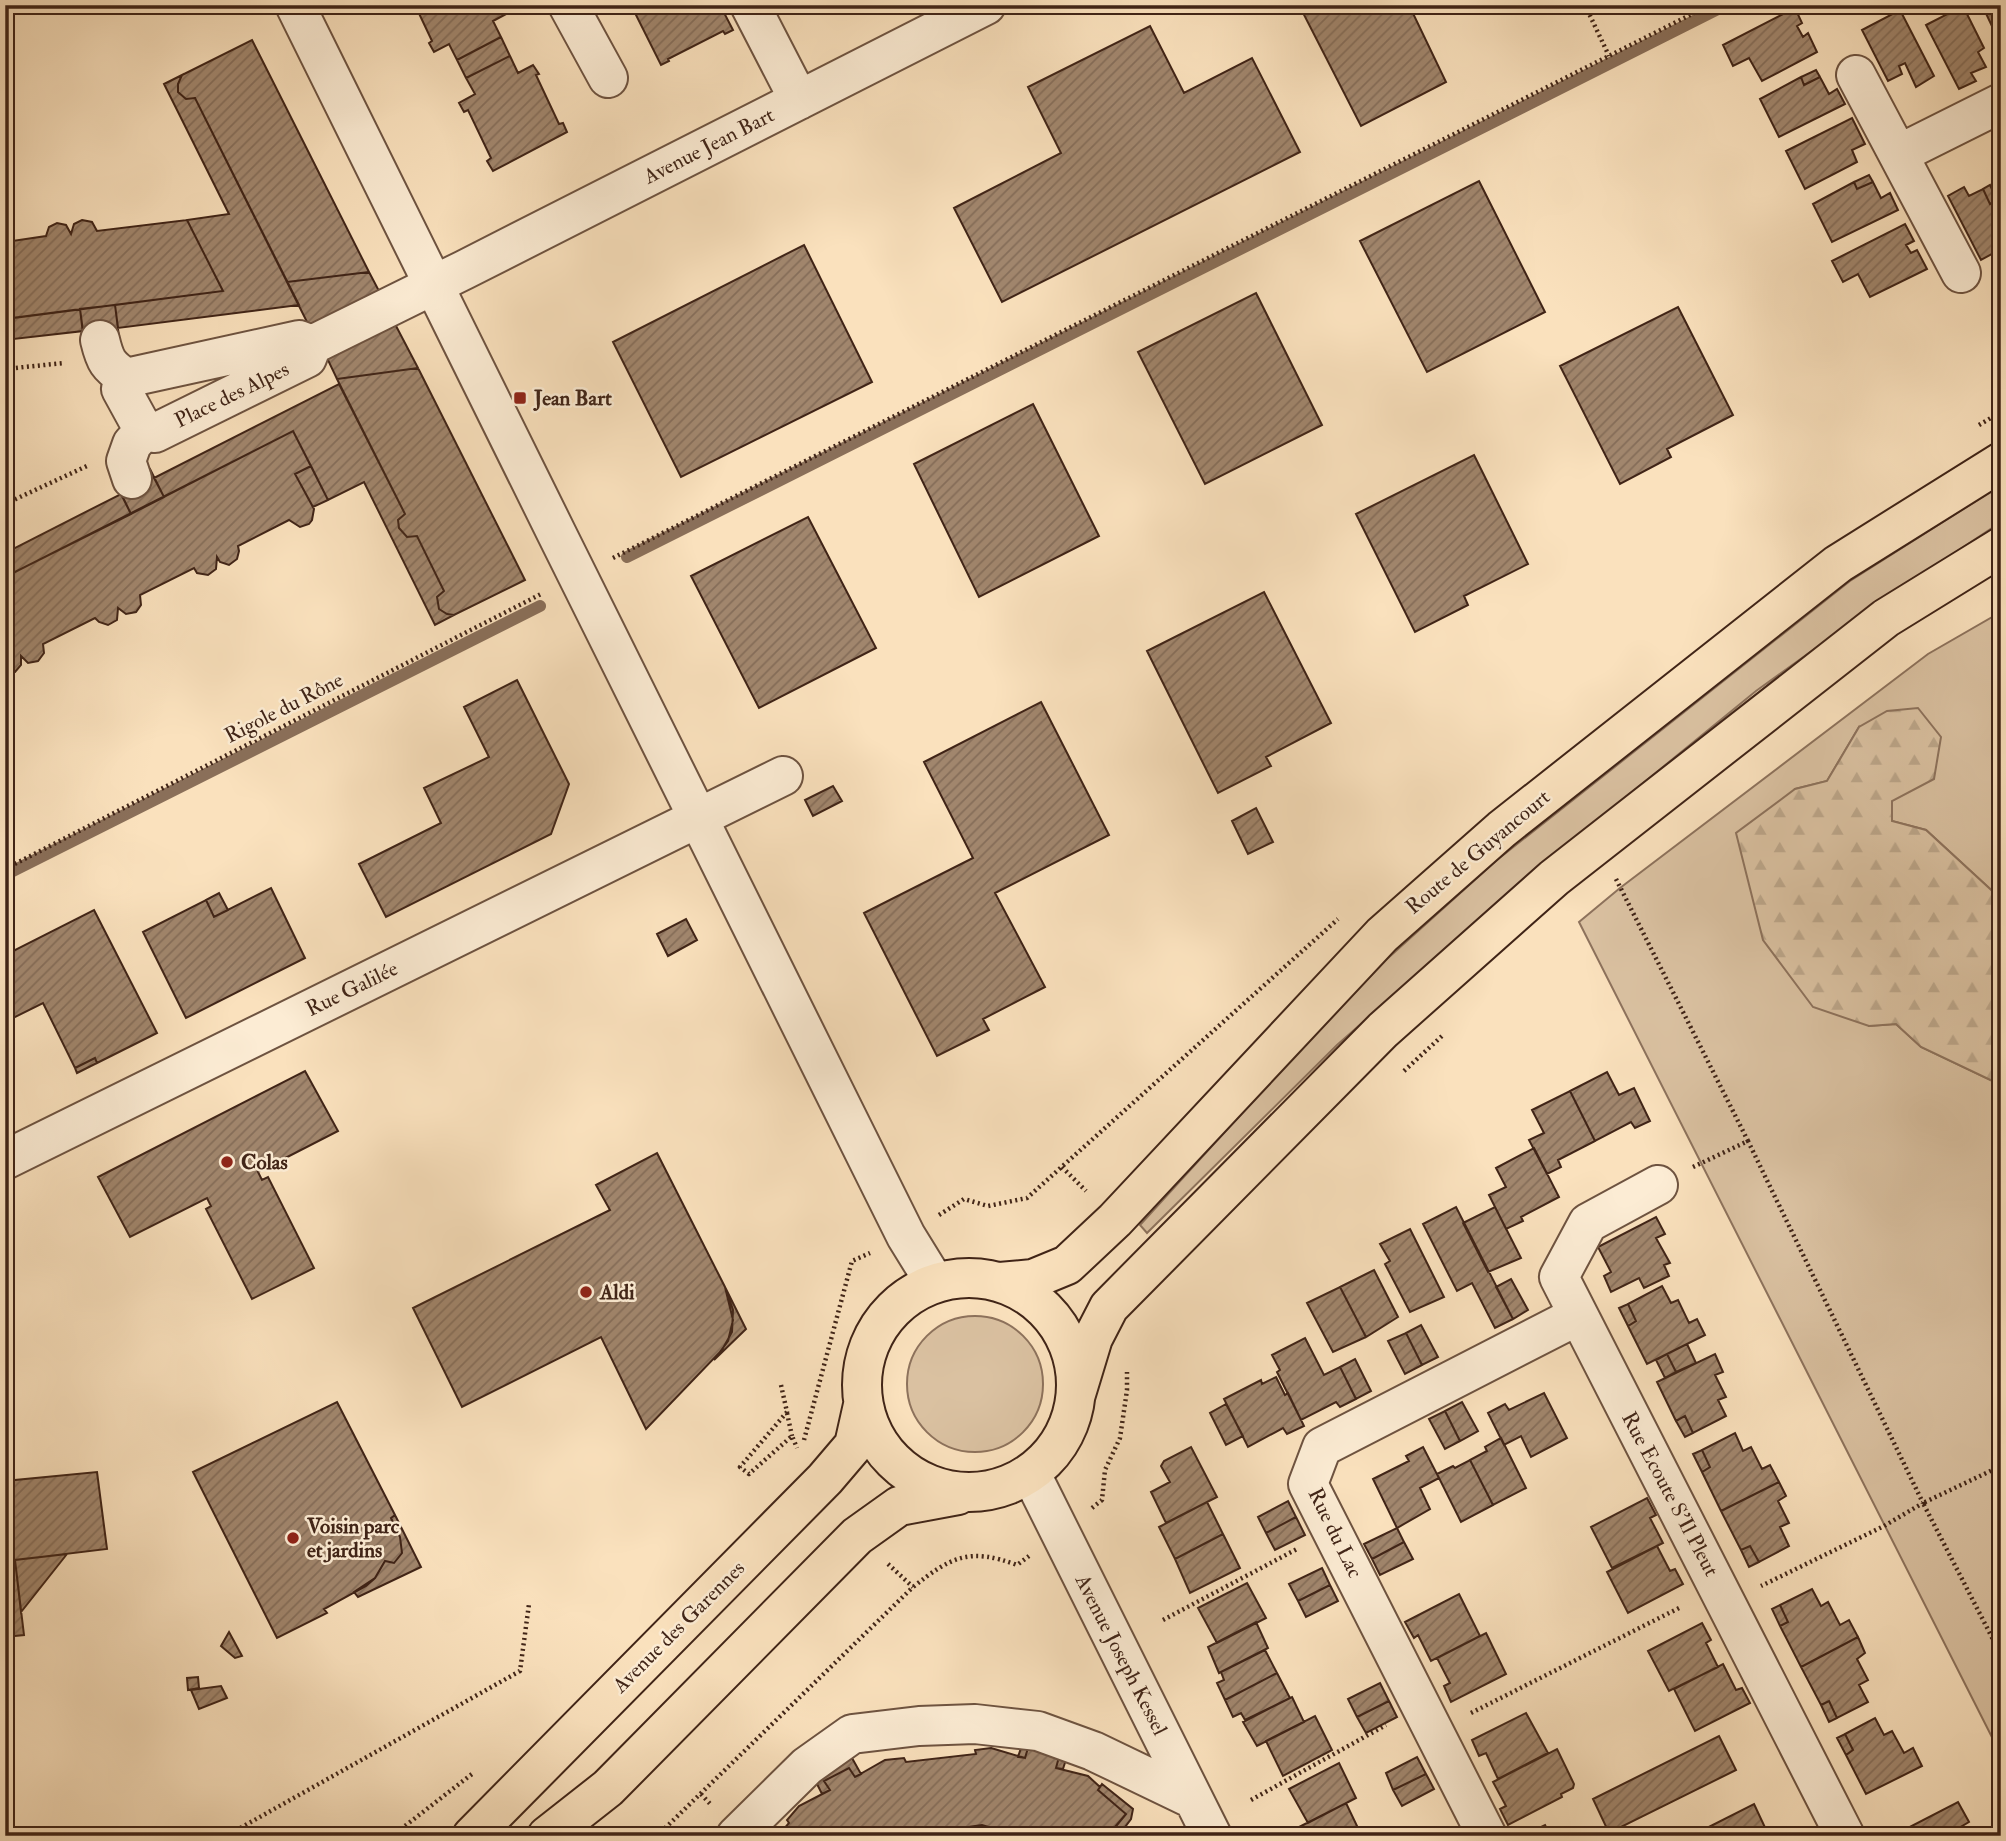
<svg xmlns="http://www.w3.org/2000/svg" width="2006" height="1841" viewBox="0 0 2006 1841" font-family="'IM FELL Double Pica',serif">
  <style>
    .grass { fill: #dac1a1; stroke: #8d725c; stroke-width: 2 }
    .forest { fill: url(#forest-firs); stroke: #8d725c; stroke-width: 2 }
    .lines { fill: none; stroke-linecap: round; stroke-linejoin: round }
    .stream { stroke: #8a6f59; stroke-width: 12 }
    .building { fill: url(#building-hatch); stroke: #402417; stroke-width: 2 }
    .minor-casing { stroke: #6e5340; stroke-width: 42 }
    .major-casing { stroke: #402417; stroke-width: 42 }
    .path { stroke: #402417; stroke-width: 4.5; stroke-dasharray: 2 3.5; stroke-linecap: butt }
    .minor { stroke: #fcecd4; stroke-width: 38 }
    .major { stroke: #fae1bd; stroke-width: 38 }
    .poi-dot { fill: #8f2418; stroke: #fcecd4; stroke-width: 2.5 }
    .labels { text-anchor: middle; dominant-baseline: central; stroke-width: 5; stroke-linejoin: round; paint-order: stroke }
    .street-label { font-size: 21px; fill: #402417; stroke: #fcecd4 }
    .poi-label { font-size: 21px; font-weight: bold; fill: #402417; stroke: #fcecd4; text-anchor: start }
  </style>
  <defs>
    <pattern id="forest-firs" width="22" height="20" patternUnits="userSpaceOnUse" patternTransform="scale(1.75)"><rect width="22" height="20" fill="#dac1a1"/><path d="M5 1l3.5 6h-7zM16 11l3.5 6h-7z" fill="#bca68a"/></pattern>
    <pattern id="building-hatch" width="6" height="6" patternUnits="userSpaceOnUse" patternTransform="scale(1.75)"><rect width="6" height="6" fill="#a1866d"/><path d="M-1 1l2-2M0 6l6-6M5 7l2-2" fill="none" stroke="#856d59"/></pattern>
  </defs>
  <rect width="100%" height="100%" fill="#fae1bd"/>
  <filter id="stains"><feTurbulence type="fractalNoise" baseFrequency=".00286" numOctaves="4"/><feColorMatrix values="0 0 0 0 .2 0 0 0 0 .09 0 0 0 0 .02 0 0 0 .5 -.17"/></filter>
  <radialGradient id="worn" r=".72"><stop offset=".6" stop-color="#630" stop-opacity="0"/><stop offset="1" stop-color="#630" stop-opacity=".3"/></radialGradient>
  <path class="grass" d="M 2001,485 L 2001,522 L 1873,607 L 1756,691 L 1533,873 L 1337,1045 L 1147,1233 L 1140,1225 L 1295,1055 L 1387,959 L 1497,860 L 1850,581 Z
    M 2001,612 L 2001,899 L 1926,830 L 1892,821 L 1892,801 L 1859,727 L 1827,781 L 1795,789 L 1869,1026 L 1896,1024 L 1921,1047 L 2001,1085 L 2001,1755 L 1579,922 L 1620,888 L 1928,654 Z
    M907 1384a68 68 0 1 1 136 0a68 68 0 1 1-136 0Z"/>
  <path class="forest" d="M 1918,708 L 1941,737 L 1934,779 L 1892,801 L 1892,821 L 1926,830 L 2001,899 L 2001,1085 L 1921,1047 L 1896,1024 L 1869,1026 L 1813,1007 L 1763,940 L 1736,833 L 1795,789 L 1827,781 L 1859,727 L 1887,711 Z"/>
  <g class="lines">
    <path class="stream" d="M 627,557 L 1726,5
      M 5,875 L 540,606"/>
  </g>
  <path class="building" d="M 415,5 L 504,5 L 508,13 L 493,21 L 501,37 L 457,60 L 449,44 L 434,52 L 429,43 L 432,41 Z
    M 631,5 L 720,5 L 733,30 L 725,34 L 723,31 L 668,59 L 669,61 L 661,65 Z
    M 1299,5 L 1409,5 L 1446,82 L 1361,126 Z
    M 1982,5 L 2001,5 L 1999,41 Z
    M 1963,6 L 1984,48 L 1978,52 L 1986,67 L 1971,73 L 1976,81 L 1959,89 L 1926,25 Z
    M 1795,8 L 1802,23 L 1797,26 L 1803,37 L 1808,33 L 1817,52 L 1762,81 L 1749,58 L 1733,66 L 1723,45 Z
    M 1900,10 L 1934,76 L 1916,87 L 1905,63 L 1899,66 L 1902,74 L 1888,81 L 1862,30 Z
    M 1150,26 L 1184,93 L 1252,58 L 1300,152 L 1002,302 L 954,208 L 1061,153 L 1028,87 Z
    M 501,37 L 510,56 L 466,78 L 457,60 Z
    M 252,40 L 369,272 L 287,282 L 195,98 L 186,99 L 178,92 L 178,84 L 182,75 Z
    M 510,56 L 518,73 L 533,65 L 539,74 L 536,75 L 559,124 L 563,123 L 567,132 L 493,171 L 487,161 L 491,158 L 468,110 L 464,112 L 459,103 L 475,94 L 466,78 Z
    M 1816,70 L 1820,77 L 1804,85 L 1801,77 Z
    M 182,75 L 178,84 L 178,92 L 186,99 L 195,98 L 299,305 L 118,328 L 115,305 L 223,291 L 187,220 L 229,214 L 164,84 Z
    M 1801,77 L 1804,85 L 1820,77 L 1829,94 L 1837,89 L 1845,104 L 1779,137 L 1760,99 Z
    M 1852,118 L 1865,144 L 1852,150 L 1857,162 L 1805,189 L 1786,151 Z
    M 1869,175 L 1873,182 L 1857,189 L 1854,182 Z
    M 1479,181 L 1545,312 L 1427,372 L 1360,241 Z
    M 1854,182 L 1857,189 L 1873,182 L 1881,198 L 1890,193 L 1898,210 L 1832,242 L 1813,204 Z
    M 1990,185 L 1997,200 L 1990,204 L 1983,189 Z
    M 1964,187 L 1969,196 L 1983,189 L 1990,204 L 1997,200 L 2001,207 L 2001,249 L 1981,260 L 1948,196 Z
    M 82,220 L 92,222 L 97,231 L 187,220 L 223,291 L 5,319 L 5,242 L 46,236 L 49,227 L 57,223 L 66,225 L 71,234 L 74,224 Z
    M 1905,224 L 1914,241 L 1906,245 L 1911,253 L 1917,250 L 1927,269 L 1870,297 L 1858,274 L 1843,282 L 1832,261 Z
    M 804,245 L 872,382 L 681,477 L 613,342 Z
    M 369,272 L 379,291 L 309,326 L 287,282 Z
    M 1256,293 L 1322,425 L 1205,484 L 1138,352 Z
    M 115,305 L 119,337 L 84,342 L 80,309 Z
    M 1678,307 L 1733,415 L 1667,449 L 1671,457 L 1620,484 L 1560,366 Z
    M 80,309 L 83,331 L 5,340 L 5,319 Z
    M 395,324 L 418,368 L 337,379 L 327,358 Z
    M 418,368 L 525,580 L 454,615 L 447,614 L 439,609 L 437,597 L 444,591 L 417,536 L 407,537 L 399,528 L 398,520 L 405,514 L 337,379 Z
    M 339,384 L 405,514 L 398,520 L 399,528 L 407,537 L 417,536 L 444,591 L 437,597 L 439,609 L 447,614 L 454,615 L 435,625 L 364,482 L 328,500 L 293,431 L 164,497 L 154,478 Z
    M 1033,404 L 1099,536 L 979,597 L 914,464 Z
    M 293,431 L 311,466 L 295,474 L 314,509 L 312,520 L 309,524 L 300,527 L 289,520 L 238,546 L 239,551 L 237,559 L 229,565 L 220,562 L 217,557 L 216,569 L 208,575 L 197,573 L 194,568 L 140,595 L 141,605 L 136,612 L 126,614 L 118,608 L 117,620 L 108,625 L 99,622 L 95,618 L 43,644 L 44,653 L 38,661 L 28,663 L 21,656 L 21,665 L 15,672 L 5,673 L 5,577 Z
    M 1474,455 L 1528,564 L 1464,596 L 1468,605 L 1415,632 L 1356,514 Z
    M 311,466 L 328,500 L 313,507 L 295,474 Z
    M 150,469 L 164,497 L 131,514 L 117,485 Z
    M 121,494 L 131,514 L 5,577 L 5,553 Z
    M 808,517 L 876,648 L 759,708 L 691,576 Z
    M 1264,592 L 1331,723 L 1266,757 L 1271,766 L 1218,793 L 1147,651 Z
    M 517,680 L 569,784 L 551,834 L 386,917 L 359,864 L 441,823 L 424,788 L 489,757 L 464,707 Z
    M 1041,702 L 1109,835 L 995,893 L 1045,987 L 983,1019 L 989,1030 L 937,1056 L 864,913 L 973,858 L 924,762 Z
    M 833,786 L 842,801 L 813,816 L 805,800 Z
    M 1256,808 L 1273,842 L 1248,854 L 1232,821 Z
    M 271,888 L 305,958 L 186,1018 L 143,932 L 206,900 L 214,917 Z
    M 219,893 L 228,910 L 214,917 L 206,900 Z
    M 94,910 L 157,1033 L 97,1063 L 95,1058 L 75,1068 L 43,1003 L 5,1022 L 5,955 Z
    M 686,919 L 697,940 L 668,956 L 657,934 Z
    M 95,1058 L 97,1063 L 77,1073 L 75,1068 Z
    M 305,1071 L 338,1131 L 258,1172 L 262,1180 L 268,1177 L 314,1268 L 252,1299 L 206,1209 L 211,1206 L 207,1198 L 130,1237 L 98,1177 Z
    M 1607,1072 L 1619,1095 L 1634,1088 L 1650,1121 L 1635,1128 L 1631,1122 L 1595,1141 L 1570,1091 Z
    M 1570,1091 L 1595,1141 L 1558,1160 L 1561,1167 L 1547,1174 L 1529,1140 L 1544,1133 L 1532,1110 Z
    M 1534,1148 L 1559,1197 L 1521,1217 L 1523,1221 L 1506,1229 L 1489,1195 L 1506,1187 L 1496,1168 Z
    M 657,1153 L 725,1287 L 733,1310 L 732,1332 L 722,1350 L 646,1429 L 601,1337 L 462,1407 L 413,1308 L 610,1210 L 596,1185 Z
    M 1456,1207 L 1513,1319 L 1495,1328 L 1472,1283 L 1457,1291 L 1423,1224 Z
    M 1495,1207 L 1521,1258 L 1488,1272 L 1463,1223 Z
    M 1656,1217 L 1665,1234 L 1656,1238 L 1670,1263 L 1664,1265 L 1669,1276 L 1644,1288 L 1639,1278 L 1611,1292 L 1604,1276 L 1611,1272 L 1598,1247 Z
    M 1410,1229 L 1444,1297 L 1410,1312 L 1385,1264 L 1390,1261 L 1380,1244 Z
    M 1374,1270 L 1398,1317 L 1366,1337 L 1340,1287 Z
    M 1511,1279 L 1528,1310 L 1513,1319 L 1496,1287 Z
    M 1662,1286 L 1671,1303 L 1678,1300 L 1689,1323 L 1697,1319 L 1705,1335 L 1647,1364 L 1628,1326 L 1636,1321 L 1628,1304 Z
    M 725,1287 L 746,1329 L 714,1360 L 728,1341 L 733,1320 Z
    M 1340,1287 L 1366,1337 L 1333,1352 L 1307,1303 Z
    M 1628,1304 L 1636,1321 L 1628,1326 L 1619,1308 Z
    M 1421,1325 L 1438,1357 L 1422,1365 L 1406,1333 Z
    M 1406,1333 L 1422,1365 L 1405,1374 L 1388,1341 Z
    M 1305,1338 L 1324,1375 L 1340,1367 L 1356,1399 L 1340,1407 L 1336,1402 L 1301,1420 L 1277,1372 L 1280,1370 L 1272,1355 Z
    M 1687,1344 L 1696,1363 L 1676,1372 L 1667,1354 Z
    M 1667,1354 L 1676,1372 L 1665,1378 L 1656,1360 Z
    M 1715,1354 L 1723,1372 L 1715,1375 L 1726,1397 L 1718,1400 L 1726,1416 L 1693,1433 L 1685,1416 L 1676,1421 L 1657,1382 Z
    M 1355,1359 L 1371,1391 L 1356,1399 L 1340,1367 Z
    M 1276,1377 L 1285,1395 L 1288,1393 L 1304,1426 L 1287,1434 L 1283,1428 L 1248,1447 L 1224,1399 L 1261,1380 L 1262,1384 Z
    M 1544,1393 L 1567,1438 L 1531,1457 L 1521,1436 L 1504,1445 L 1488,1413 L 1505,1404 L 1509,1410 Z
    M 337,1402 L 395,1515 L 391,1518 L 400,1537 L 402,1553 L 394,1563 L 385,1561 L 375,1578 L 366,1586 L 324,1609 L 327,1613 L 277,1638 L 193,1472 Z
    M 1462,1402 L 1478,1431 L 1460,1441 L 1445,1411 Z
    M 1226,1404 L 1243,1436 L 1226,1445 L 1210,1413 Z
    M 1445,1411 L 1460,1441 L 1445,1449 L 1429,1419 Z
    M 1685,1416 L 1693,1433 L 1685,1437 L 1676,1421 Z
    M 1735,1433 L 1743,1451 L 1751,1447 L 1762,1469 L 1770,1465 L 1779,1482 L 1721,1511 L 1702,1472 L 1710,1467 L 1702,1450 Z
    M 1501,1438 L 1526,1488 L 1493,1505 L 1470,1460 L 1487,1451 L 1485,1447 Z
    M 1191,1447 L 1217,1497 L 1166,1523 L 1151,1492 L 1170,1482 L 1161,1466 L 1164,1461 Z
    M 1423,1447 L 1439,1478 L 1420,1488 L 1430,1509 L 1397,1528 L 1373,1479 L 1409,1461 L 1406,1456 Z
    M 1702,1450 L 1710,1467 L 1702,1472 L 1693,1454 Z
    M 1470,1460 L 1493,1505 L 1461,1522 L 1437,1474 L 1453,1466 L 1455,1468 Z
    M 97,1472 L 107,1549 L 15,1560 L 24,1635 L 5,1637 L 5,1481 Z
    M 1779,1482 L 1786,1496 L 1778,1501 L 1789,1523 L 1780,1527 L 1789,1546 L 1759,1562 L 1750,1546 L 1741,1550 L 1721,1511 Z
    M 1647,1498 L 1656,1515 L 1650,1518 L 1663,1543 L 1612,1568 L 1591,1527 Z
    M 1288,1501 L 1296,1517 L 1266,1533 L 1258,1517 Z
    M 1207,1502 L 1223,1534 L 1175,1559 L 1159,1527 Z
    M 395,1515 L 421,1567 L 358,1597 L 354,1592 L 375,1578 L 385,1561 L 394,1563 L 402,1553 L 400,1537 L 391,1518 Z
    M 1296,1517 L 1305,1535 L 1275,1550 L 1266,1533 Z
    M 1397,1528 L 1404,1542 L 1372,1559 L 1364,1544 Z
    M 1223,1534 L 1240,1568 L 1190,1593 L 1175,1559 Z
    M 1404,1542 L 1413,1559 L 1380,1575 L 1372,1559 Z
    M 1657,1546 L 1670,1571 L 1675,1569 L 1683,1584 L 1628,1613 L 1607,1572 Z
    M 1750,1546 L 1759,1562 L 1749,1567 L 1741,1550 Z
    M 67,1554 L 21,1612 L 15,1560 Z
    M 1322,1568 L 1330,1585 L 1298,1601 L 1289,1584 Z
    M 1247,1583 L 1266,1618 L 1217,1643 L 1198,1608 Z
    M 1330,1585 L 1338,1601 L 1306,1617 L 1298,1601 Z
    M 1812,1589 L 1821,1606 L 1828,1602 L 1840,1625 L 1849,1620 L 1858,1637 L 1801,1667 L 1780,1626 L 1788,1622 L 1780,1605 Z
    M 1459,1594 L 1480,1636 L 1431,1661 L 1418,1635 L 1414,1638 L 1405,1622 Z
    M 1780,1605 L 1788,1622 L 1780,1626 L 1772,1609 Z
    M 1256,1622 L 1268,1648 L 1219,1673 L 1208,1647 Z
    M 1702,1623 L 1711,1640 L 1706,1643 L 1718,1667 L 1669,1691 L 1648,1651 Z
    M 229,1632 L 242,1656 L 235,1658 L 221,1646 Z
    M 1486,1633 L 1506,1674 L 1451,1702 L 1444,1686 L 1450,1683 L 1437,1658 Z
    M 1858,1637 L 1865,1653 L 1857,1659 L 1868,1680 L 1859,1685 L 1868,1702 L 1837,1718 L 1829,1701 L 1821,1705 L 1801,1667 Z
    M 1265,1650 L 1277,1673 L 1225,1700 L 1217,1683 L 1224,1680 L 1221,1672 Z
    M 1723,1664 L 1736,1690 L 1742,1688 L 1750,1703 L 1695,1731 L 1674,1689 Z
    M 1277,1673 L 1290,1698 L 1245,1720 L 1241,1713 L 1233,1717 L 1225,1700 Z
    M 198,1677 L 199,1688 L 188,1690 L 187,1678 Z
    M 1380,1683 L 1389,1701 L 1357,1717 L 1348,1699 Z
    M 221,1686 L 227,1698 L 199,1709 L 191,1690 Z
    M 1292,1697 L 1304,1722 L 1257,1746 L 1243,1722 Z
    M 1389,1701 L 1397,1717 L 1366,1733 L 1357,1717 Z
    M 1829,1701 L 1837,1718 L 1829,1722 L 1821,1705 Z
    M 1526,1713 L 1548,1753 L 1498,1779 L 1486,1753 L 1479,1756 L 1472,1740 Z
    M 1315,1716 L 1332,1750 L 1283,1776 L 1266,1741 Z
    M 1875,1718 L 1884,1735 L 1892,1731 L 1904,1753 L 1913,1748 L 1922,1766 L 1866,1794 L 1846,1755 L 1853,1750 L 1845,1734 Z
    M 1845,1734 L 1853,1750 L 1846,1755 L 1837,1738 Z
    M 1719,1736 L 1736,1770 L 1609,1833 L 1593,1799 Z
    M 1024,1739 L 1068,1753 L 1063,1769 L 1056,1768 L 1059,1757 L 1028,1748 L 1025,1758 L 1018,1757 Z
    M 991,1748 L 1025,1758 L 1028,1748 L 1059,1757 L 1056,1768 L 1088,1776 L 1100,1787 L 1098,1790 L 1126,1814 L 1108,1836 L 1020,1836 L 982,1825 L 905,1836 L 778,1836 L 789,1823 L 787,1820 L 799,1806 L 830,1790 L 824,1781 L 849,1768 L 855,1777 L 885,1760 L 904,1758 L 906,1762 L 976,1754 L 975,1750 Z
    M 1557,1749 L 1574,1784 L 1573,1788 L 1561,1794 L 1562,1797 L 1508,1825 L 1500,1809 L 1506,1806 L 1493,1782 Z
    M 1417,1757 L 1426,1774 L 1393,1790 L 1386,1773 Z
    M 852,1758 L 861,1774 L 855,1777 L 849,1768 L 824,1781 L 830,1790 L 822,1794 L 814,1778 Z
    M 1339,1763 L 1356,1798 L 1308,1823 L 1289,1789 Z
    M 1426,1774 L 1434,1789 L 1402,1806 L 1393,1790 Z
    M 1102,1784 L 1133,1809 L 1131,1819 L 1125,1827 L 1114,1828 L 1126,1814 L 1098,1790 Z
    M 1958,1802 L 1969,1822 L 1959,1828 L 1963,1836 L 1899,1836 L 1898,1833 Z
    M 1346,1803 L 1358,1828 L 1343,1836 L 1303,1836 L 1299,1827 Z
    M 1754,1804 L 1769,1836 L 1691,1836 Z
    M 1545,1825 L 1550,1836 L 1522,1836 Z"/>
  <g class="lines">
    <defs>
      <path id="minor" d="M 295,5 C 496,417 704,824 906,1236 L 935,1283
        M 568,5 L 608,78
        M 750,5 L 799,100
        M 1856,75 L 1961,273
        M 1899,154 L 2001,103
        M 100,340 C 105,361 108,366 126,378
        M 312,345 L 307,358 L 155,433 L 144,431 L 121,389 L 126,378 L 299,340 L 312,345 L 464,270 L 986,5
        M 132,479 L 126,461 L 132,444 L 144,431
        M 5,1160 L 783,776
        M 1658,1185 L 1588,1223 L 1559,1277 L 1845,1836
        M 1031,1474 L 1212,1836
        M 736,1836 L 807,1766 L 852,1734 L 919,1726 L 975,1724 L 1038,1731 L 1093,1751 L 1193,1799
        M 1487,1836 L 1308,1484 L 1322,1447 L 1577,1316"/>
      <path id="major" d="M862 1385a107 107 0 1 1 214 0a107 107 0 1 1-214 0Z
        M 1000,1282 L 1033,1279 L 1067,1265 L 1115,1220 L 1382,935 L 1502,829 L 1838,564 L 2001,462
        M 1076,1394 L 1093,1338 L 1109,1307 L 1383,1030 L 1554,878 L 1886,618 L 2001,547
        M 472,1836 L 825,1479 L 854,1445 L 863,1405
        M 547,1836 L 608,1788 L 857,1536 L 899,1506 L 958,1495"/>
    </defs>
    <use href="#minor" class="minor-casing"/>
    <use href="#major" class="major-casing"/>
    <path class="path" d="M 1585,5 L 1609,56
      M 5,369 L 64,363
      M 1979,425 L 2001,412
      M 5,504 L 87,466
      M 613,558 L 1710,5
      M 5,869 L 543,593
      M 1616,879 L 1748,1141
      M 1404,1071 L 1442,1036
      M 1062,1167 L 1086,1191
      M 1693,1167 L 1748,1141 L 1923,1503 L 1884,1526 L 1761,1586
      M 939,1215 L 964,1199 L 988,1206 L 1027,1198 L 1338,919
      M 781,1385 L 787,1412 L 740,1467 L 749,1474 L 792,1436 L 797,1448
      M 787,1413 L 792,1436
      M 804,1440 L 852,1261 L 870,1253
      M 2001,1466 L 1923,1503 L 2001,1655
      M 1092,1508 L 1102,1500 L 1105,1470 L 1120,1438 L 1127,1390 L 1127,1372
      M 888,1564 L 913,1587
      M 1163,1620 L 1297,1549
      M 1471,1713 L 1681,1607
      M 701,1794 L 712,1806
      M 1251,1800 L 1386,1725
      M 226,1836 L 520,1671 L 529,1604
      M 392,1836 L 472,1774
      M 657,1836 L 913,1587 C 951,1557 969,1547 1017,1565 L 1029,1556"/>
    <use href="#minor" class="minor"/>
    <use href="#major" class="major"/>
  </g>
  <g class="poi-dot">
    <rect x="513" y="391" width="14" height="14" rx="3.5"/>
    <circle cx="227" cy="1162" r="7"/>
    <circle cx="586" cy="1292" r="7"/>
    <circle cx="293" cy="1538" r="7"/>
  </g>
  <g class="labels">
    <g class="street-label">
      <text transform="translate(709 146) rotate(-27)">Avenue Jean Bart</text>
      <text transform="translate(232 395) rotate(-26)">Place des Alpes</text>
      <text transform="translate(284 708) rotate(-27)">Rigole du Rône</text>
      <text transform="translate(1478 852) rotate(-40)">Route de Guyancourt</text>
      <text transform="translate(352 989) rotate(-26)">Rue Galilée</text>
      <text transform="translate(1670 1494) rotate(62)">Rue Ecoute S'Il Pleut</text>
      <text transform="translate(1335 1533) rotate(64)">Rue du Lac</text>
      <text transform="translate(679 1627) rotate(-45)">Avenue des Garennes</text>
      <text transform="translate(1121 1655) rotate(63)">Avenue Joseph Kessel</text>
    </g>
    <g class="poi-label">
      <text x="534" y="398">Jean Bart</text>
      <text x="241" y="1162">Colas</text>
      <text x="600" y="1292">Aldi</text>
      <text x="307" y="1526">Voisin parc<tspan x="307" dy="24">et jardins</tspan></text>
    </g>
  </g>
  <rect width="2006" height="1841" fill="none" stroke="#fae1bd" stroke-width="28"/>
  <rect x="7" y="7" width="1992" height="1827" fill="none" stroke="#402417" stroke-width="3.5"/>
  <rect x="14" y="14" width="1978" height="1813" fill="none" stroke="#402417" stroke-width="2"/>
  <rect width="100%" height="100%" filter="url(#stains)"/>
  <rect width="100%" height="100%" fill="url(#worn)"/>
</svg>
